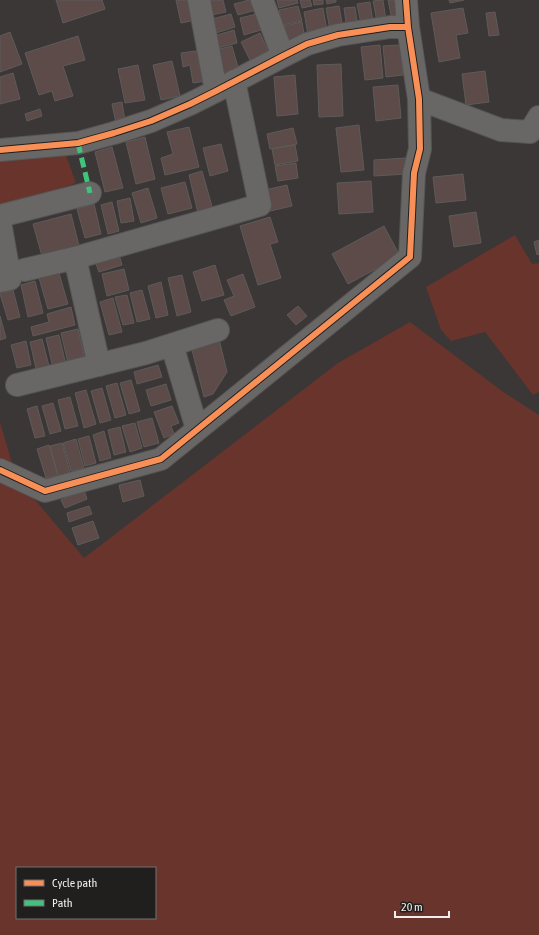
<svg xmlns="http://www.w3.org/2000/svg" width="539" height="935" viewBox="0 0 539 935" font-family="'Asap Condensed',sans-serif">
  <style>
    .green { fill: #68342c; fill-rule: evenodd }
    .building { fill: #5c4b48; stroke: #5d5b5a }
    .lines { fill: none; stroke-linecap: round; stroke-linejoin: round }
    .minor-casing { stroke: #565454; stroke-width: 24 }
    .minor { stroke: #686766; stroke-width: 22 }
    .quiet { stroke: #40c37c; stroke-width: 5; stroke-dasharray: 10 5; stroke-linecap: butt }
    .cycleway-casing { stroke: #211e1e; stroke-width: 8 }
    .cycleway { stroke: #f78f57; stroke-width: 6 }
  </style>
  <rect width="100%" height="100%" fill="#3a3736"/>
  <path class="green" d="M 66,155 L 76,183 L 0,209 L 0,160 Z
    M 515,235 L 532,264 L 539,263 L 539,392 L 533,395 L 485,332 L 451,341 L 441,330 L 426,287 Z
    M 410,322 L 502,391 L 539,415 L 539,935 L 0,935 L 0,422 L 16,477 L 84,558 L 338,363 ZM 17,868 L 155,868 L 155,918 L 17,918 Z"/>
  <path class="building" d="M 56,0 L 102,0 L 105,9 L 63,23 Z
    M 176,0 L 191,0 L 196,20 L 181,23 Z
    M 208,0 L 223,0 L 226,12 L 211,15 Z
    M 249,0 L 253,0 L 256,10 L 238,15 L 234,4 Z
    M 277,0 L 297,0 L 298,3 L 279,8 Z
    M 300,0 L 310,0 L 312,6 L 302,8 Z
    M 313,0 L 323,0 L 323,4 L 314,5 Z
    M 326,0 L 336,0 L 336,2 L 327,4 Z
    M 383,0 L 386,20 L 377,22 L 373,1 Z
    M 388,0 L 400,0 L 403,18 L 392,20 Z
    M 449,0 L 464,0 L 450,3 Z
    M 370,2 L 373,22 L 361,24 L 357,4 Z
    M 298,6 L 302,21 L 282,25 L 279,10 Z
    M 339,6 L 343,28 L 330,30 L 326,8 Z
    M 355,7 L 358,28 L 347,30 L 344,8 Z
    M 323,8 L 327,31 L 308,35 L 304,12 Z
    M 463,8 L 468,33 L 456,35 L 460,58 L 439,62 L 431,13 Z
    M 495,12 L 499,35 L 489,36 L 486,13 Z
    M 231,14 L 235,27 L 216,33 L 212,19 Z
    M 257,14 L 261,30 L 244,35 L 240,18 Z
    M 302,22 L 305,39 L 287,42 L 284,26 Z
    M 234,30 L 237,43 L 218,48 L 214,36 Z
    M 10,32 L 22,64 L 0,72 L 0,36 Z
    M 260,33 L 269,53 L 251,62 L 241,42 Z
    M 78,36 L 85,60 L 63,66 L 73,96 L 55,101 L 52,91 L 39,95 L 25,53 Z
    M 380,45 L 383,78 L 365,80 L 361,47 Z
    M 400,45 L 403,75 L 386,77 L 383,46 Z
    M 232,46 L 239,71 L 223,75 L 216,50 Z
    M 203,50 L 207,81 L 193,83 L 190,65 L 183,67 L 181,53 Z
    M 172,61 L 180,96 L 161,100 L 153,65 Z
    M 341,64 L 343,116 L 319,117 L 317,65 Z
    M 138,65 L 145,100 L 125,103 L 118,69 Z
    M 485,71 L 489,102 L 466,105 L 462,74 Z
    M 13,73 L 20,99 L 0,104 L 0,77 Z
    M 295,75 L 298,114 L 277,116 L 274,77 Z
    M 398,85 L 401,118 L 376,121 L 373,87 Z
    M 122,102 L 125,121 L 116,123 L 112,104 Z
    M 40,109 L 42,116 L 27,121 L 25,114 Z
    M 359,125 L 364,170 L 341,172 L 336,128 Z
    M 189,127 L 199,167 L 165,175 L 161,158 L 173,154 L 167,132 Z
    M 293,128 L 297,144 L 270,149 L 267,134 Z
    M 145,137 L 155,179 L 136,184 L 126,142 Z
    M 221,144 L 228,171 L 210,176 L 203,148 Z
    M 295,145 L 298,161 L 275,165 L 272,149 Z
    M 112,147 L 123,188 L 105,192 L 95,152 Z
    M 406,158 L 407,174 L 374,176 L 374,160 Z
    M 296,163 L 298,178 L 278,181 L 275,166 Z
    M 202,171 L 213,210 L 198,213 L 189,175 Z
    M 463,174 L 466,200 L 436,203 L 433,177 Z
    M 371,181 L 373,212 L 339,214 L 337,183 Z
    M 185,182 L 192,208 L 168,214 L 161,188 Z
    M 287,185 L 292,206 L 270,211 L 265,190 Z
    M 148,188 L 157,218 L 141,223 L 132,193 Z
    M 130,198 L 134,221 L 121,223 L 117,201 Z
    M 112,202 L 119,231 L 108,234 L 101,205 Z
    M 94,204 L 101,234 L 85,238 L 77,209 Z
    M 476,212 L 481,243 L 454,247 L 449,216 Z
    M 71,214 L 79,246 L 42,256 L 33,224 Z
    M 270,217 L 278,242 L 270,244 L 281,278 L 258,285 L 240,226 Z
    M 384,226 L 400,256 L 348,284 L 332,254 Z
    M 539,240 L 539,254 L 537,255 L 534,242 Z
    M 118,251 L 122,265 L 99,272 L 94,258 Z
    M 215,265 L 224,295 L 202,301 L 193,272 Z
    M 124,269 L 129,290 L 107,296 L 102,274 Z
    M 59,273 L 68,304 L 48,309 L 39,278 Z
    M 243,274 L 255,307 L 231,316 L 224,300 L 234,296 L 227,280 Z
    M 182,275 L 191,312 L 177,316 L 168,278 Z
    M 35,281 L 43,313 L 28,317 L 21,285 Z
    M 161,282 L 168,315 L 156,318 L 148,286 Z
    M 13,290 L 20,317 L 8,320 L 0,294 Z
    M 142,290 L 150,319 L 137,322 L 130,293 Z
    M 127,295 L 134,323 L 123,325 L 115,297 Z
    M 113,298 L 122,332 L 109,335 L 100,302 Z
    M 298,306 L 307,316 L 296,325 L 287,315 Z
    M 71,307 L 75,325 L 33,336 L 31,327 L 49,322 L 47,314 Z
    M 0,316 L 6,338 L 0,340 Z
    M 78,329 L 85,359 L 68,363 L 61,333 Z
    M 59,335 L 66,365 L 53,368 L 46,338 Z
    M 42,339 L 49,366 L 36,369 L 30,342 Z
    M 219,339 L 227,372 L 213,394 L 204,397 L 191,346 Z
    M 26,341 L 31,365 L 17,368 L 11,345 Z
    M 158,365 L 162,377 L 137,384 L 134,372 Z
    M 131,380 L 140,411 L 129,414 L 120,383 Z
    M 117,383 L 126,415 L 115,418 L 106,386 Z
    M 166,384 L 171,400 L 151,406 L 146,390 Z
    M 102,388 L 111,420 L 100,423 L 91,391 Z
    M 86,390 L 96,424 L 84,428 L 75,393 Z
    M 70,397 L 78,426 L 65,429 L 58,400 Z
    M 53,403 L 61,431 L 50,434 L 42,406 Z
    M 37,406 L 45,436 L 35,438 L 27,409 Z
    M 172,406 L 179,423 L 171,426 L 174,434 L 164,438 L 154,412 Z
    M 152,418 L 159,443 L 144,447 L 137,422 Z
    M 135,423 L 142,448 L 130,452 L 122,426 Z
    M 120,427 L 126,452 L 114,455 L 108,430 Z
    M 104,431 L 111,458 L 100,461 L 93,435 Z
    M 89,436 L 96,463 L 85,466 L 78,439 Z
    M 76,439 L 84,468 L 71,471 L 63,443 Z
    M 62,443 L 70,473 L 58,476 L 50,446 Z
    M 49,445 L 58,475 L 46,478 L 37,449 Z
    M 140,480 L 144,496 L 123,502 L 119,485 Z
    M 84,490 L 87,499 L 65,508 L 61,500 Z
    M 89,506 L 92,514 L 69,522 L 67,513 Z
    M 93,521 L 99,538 L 78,545 L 72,528 Z"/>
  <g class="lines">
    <defs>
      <path id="minor" d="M 199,0 L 216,91
        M 262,0 L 283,56
        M 419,99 L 501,130 L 530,132 L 539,117
        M 0,150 L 78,143 L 114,133 L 151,121 L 190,104 L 216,91 L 283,56 L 307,44 L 338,35 L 390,27 L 408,27
        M 0,216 L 90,193
        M 0,222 L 10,279 L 0,281
        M 75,258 L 99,365
        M 24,270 L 75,258 L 260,205 L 234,81
        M 172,345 L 197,429
        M 17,385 L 146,353 L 218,330
        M 0,470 L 45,491 L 161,459 L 410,257 L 414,173 L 420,149 L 419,99 L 408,27 L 406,0"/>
    </defs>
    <use href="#minor" class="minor-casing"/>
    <use href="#minor" class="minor"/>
    <path class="quiet" d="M 78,143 L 90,193"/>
    <defs>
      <path id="cycleway" d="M 0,150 L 78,143 L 114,133 L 151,121 L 190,104 L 216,91 L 283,56 L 307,44 L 338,35 L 390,27 L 408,27
        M 0,470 L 45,491 L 161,459 L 410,257 L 414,173 L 420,149 L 419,99 L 408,27 L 406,0"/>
    </defs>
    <use href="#cycleway" class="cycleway-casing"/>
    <use href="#cycleway" class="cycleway"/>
  </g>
  <rect x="16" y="867" width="140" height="52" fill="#211e1e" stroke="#747171"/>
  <rect x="24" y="880" width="20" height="6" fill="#f78f57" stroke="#747171"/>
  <text x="52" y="887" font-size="12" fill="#f1eded">Cycle path</text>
  <rect x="24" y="900" width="20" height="6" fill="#40c37c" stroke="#747171"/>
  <text x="52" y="907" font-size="12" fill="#f1eded">Path</text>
  <path d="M395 911v6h54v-6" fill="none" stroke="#f1eded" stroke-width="2"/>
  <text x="401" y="911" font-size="12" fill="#f1eded" stroke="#211e1e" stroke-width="3" paint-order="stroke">20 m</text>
</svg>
